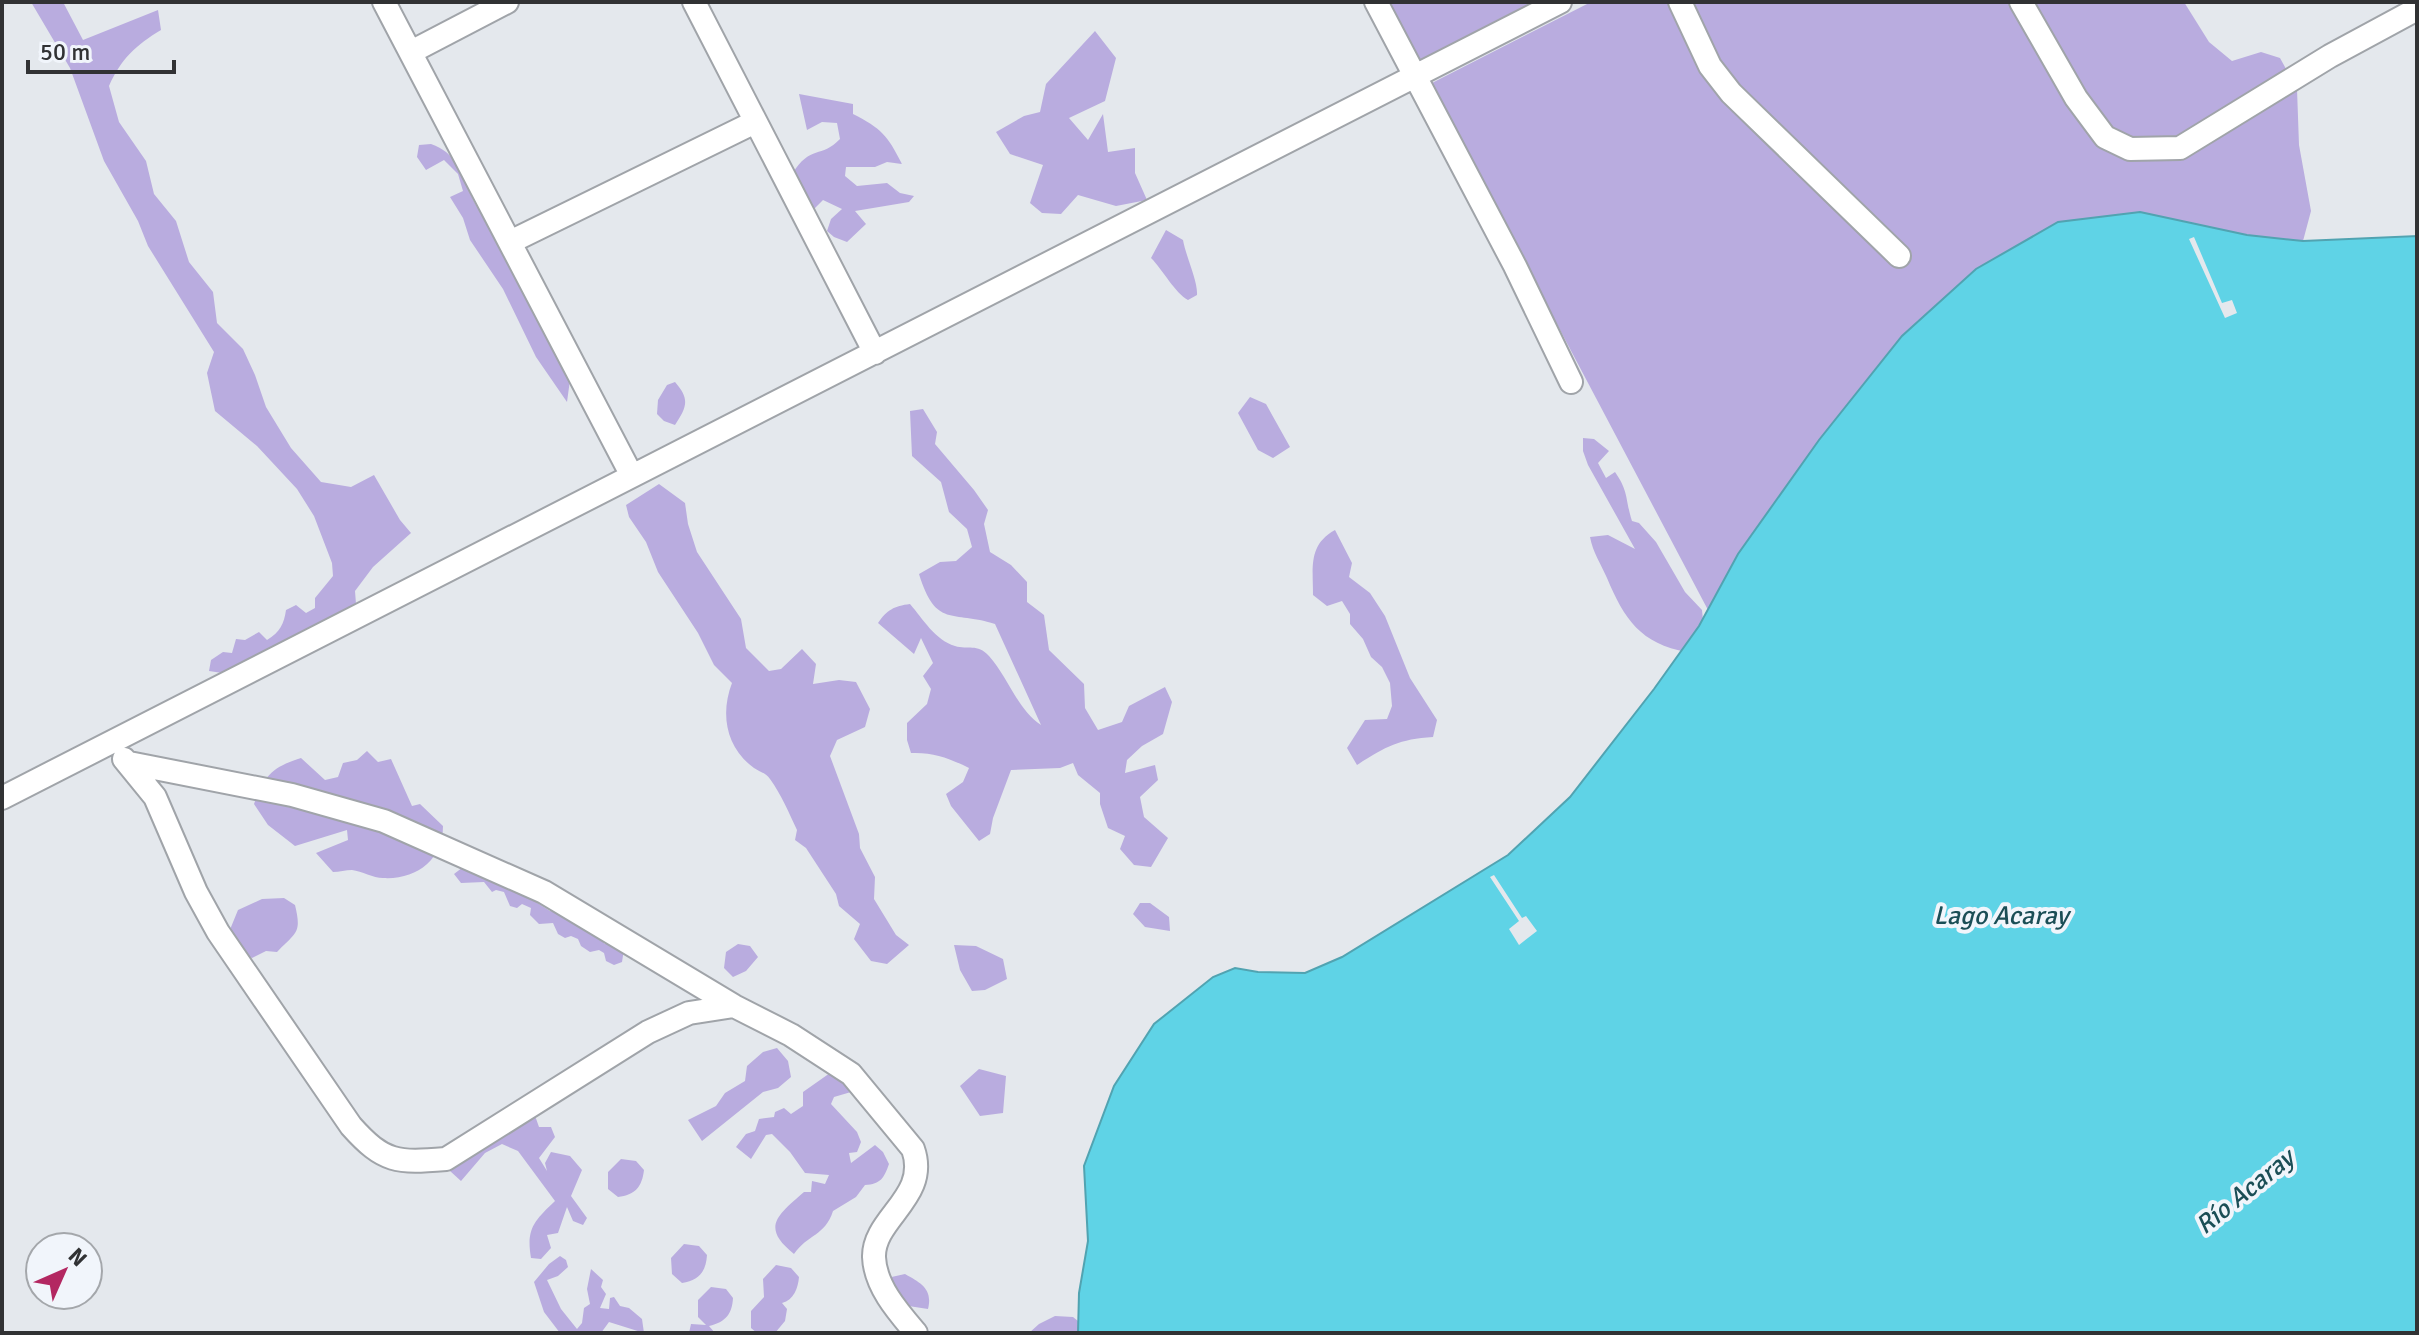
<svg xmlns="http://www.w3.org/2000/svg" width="2419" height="1335" viewBox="0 0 2419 1335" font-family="Signika,sans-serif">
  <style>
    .green { fill: #b9acdf }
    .water { fill: #5fd3e6; stroke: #51a3b1; stroke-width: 2 }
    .pier { fill: #e4e8ed }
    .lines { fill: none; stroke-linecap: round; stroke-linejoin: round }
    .minor-casing { stroke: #a0a4a9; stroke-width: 26 }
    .minor { stroke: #fff; stroke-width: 22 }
    .labels { text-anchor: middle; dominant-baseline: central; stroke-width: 8; stroke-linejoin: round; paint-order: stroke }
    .water-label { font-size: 26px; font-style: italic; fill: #1b4e56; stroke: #f1f5fb }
  </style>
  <rect width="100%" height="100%" fill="#e4e8ed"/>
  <path class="green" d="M 31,2 L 63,2 L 83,40 L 158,10 L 161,30 C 136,45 121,59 109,86 L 119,122 L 146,161 L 154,194 L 176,221 L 189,262 L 213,292 L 217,323 L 243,349 L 255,375 L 266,407 L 291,448 L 321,482 L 351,487 L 374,475 L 400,520 L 411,533 L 373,567 L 355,591 L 356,604 C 334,626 303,642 275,653 C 256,660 246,660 229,674 L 209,671 L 211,660 L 223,652 L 232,653 L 236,639 L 245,640 L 259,632 L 267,640 C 280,632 284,624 286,610 L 296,605 L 306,613 L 315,608 L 315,598 L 333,576 L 332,563 L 314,516 L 297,489 L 257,446 L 215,411 L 207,373 L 214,352 L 148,246 L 138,221 L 104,161 L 70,68 Z
    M 1384,2 L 1534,2 L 1418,65 Z
    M 1591,2 L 2184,2 L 2209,42 L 2232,61 L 2261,52 L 2280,58 L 2297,89 L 2299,145 L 2311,211 L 2303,241 L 2247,235 L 2140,212 L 2058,222 L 1976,269 L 1902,336 L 1819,440 L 1738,554 L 1708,610 L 1430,84 Z
    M 1095,31 L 1116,58 L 1105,101 L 1069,118 L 1088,140 L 1103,114 L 1108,152 L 1135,148 L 1135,173 L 1147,200 L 1116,206 L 1078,195 L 1061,214 L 1042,213 L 1030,203 L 1043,165 L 1010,154 L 996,132 L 1024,116 L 1040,112 L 1046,84 Z
    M 799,94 L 853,104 L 853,114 C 881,128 888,136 902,164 L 887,162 L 875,167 L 846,167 L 845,176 L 857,186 L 887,183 L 900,193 L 914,196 L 909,202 L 855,211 L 866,224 L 847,242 L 834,237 L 827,231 L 831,219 L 842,209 L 823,200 L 814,209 L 806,209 L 792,174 C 811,144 821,159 840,139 L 837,123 L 822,122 L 807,130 Z
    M 431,144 C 456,153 461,171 470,193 C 476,208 486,220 496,232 L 570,380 L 567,402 L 536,357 L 503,289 L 470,240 L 463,218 L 450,197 L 463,191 L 458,174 L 444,160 L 426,170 L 417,157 L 419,145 Z
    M 1166,230 L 1183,240 C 1186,257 1198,281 1197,295 L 1188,300 C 1175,293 1163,270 1151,258 Z
    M 675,382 C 690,399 687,407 675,425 L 664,421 L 657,414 L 658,400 L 667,385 Z
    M 1250,397 L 1266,404 L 1290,447 L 1273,458 L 1258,450 L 1238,413 Z
    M 923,409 L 937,432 L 935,444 L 974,490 L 988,510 L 984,524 L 990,552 L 1011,565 L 1027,582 L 1027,602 L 1044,615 L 1049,650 L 1084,684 L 1085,708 L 1098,730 L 1122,722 L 1129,706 L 1165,687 L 1172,702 L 1163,734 L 1142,746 L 1127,760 L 1125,773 L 1155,765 L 1158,780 L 1140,797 L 1144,817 L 1168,838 L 1151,867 L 1134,865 L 1120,849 L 1125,836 L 1108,828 L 1100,804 L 1100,793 L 1078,775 L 1073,763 L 1060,768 L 1011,770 L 993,818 L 990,834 L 979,841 L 951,806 L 946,794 L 963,782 L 969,768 C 949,758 933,752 911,753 L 907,740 L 907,723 L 927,704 L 931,689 L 923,676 L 933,663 L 921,638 L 914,654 L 878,623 C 887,610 894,606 910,604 C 923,619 935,640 955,646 C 968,650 977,643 989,656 C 1008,677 1017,709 1041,725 L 995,624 C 952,610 936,629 919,574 L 940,562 L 956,561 L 972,547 L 967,529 L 949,512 L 941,482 L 912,456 L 910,411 Z
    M 1583,438 L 1594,439 L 1609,451 L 1598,463 L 1606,478 L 1615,472 C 1629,492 1625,499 1632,521 L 1639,523 L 1656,542 L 1685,592 L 1702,610 L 1704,630 L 1687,652 C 1641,644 1624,619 1607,578 C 1601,564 1593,553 1590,537 L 1608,535 L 1635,549 L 1588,465 L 1583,451 Z
    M 659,484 L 685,503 L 688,524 L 697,552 L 741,619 L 746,648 L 769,671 L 781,669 L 802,649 L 816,664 L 813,684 L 839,680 L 856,682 L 870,709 L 865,727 L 837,740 L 830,756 L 859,834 L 860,848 L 875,877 L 874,899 L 896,935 L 909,945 L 887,964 L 871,961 L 854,939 L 860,924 L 839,906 L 836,894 L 806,848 L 795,840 L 797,830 C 789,813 781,794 770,779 C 766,773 760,772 754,768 C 726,748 720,714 732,683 L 714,665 L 698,633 L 658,572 L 646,542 L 629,517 L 626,505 Z
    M 1335,530 L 1352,563 L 1349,577 L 1370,593 L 1385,616 L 1410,678 L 1437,720 L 1433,737 C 1399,739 1385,747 1357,765 L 1347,748 L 1365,720 L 1387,719 L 1392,706 L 1390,683 L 1382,667 L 1371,657 L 1363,639 L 1350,624 L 1350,614 L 1342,601 L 1327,606 L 1313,595 C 1313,567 1308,545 1335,530 Z
    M 367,751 L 378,762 L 391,759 L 412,806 L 420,804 L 443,826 C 443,860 416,880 383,878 C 373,878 362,871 352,870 C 346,870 339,872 333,872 L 316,853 L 348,840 L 347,830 L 295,846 L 268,825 L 254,804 C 264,776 272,767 301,758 L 325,780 L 338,777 L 343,763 L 357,760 Z
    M 471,861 L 550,911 L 564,913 L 576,925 L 593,932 L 605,944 L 615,944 L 624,949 L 622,962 L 614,965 L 606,961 L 604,953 L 599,950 L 590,952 L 581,946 L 578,939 L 571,936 L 565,938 L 558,934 L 553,923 L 539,924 L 530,915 L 531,908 L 522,904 L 517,908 L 510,906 L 504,892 L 496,890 L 492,892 L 484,882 L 461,883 L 454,874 Z
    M 284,898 L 295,905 C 302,934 296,932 277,952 L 266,951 L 252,958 L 240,951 L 229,932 L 238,910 L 262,899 Z
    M 1140,903 L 1150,903 L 1169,917 L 1170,931 L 1145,927 L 1133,914 Z
    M 738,944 L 750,946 L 758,957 L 746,971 L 733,977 L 724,968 L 726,952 Z
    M 954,945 L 976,946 L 1003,959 L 1007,979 L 985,990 L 972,991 L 960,970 Z
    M 777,1048 L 788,1061 L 791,1077 L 778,1088 L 763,1092 L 702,1141 L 688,1120 L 716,1106 L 725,1093 L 745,1081 L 747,1066 L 763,1052 Z
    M 979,1069 L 1006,1076 L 1003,1113 L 980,1116 L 960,1086 Z
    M 830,1073 L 860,1085 L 851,1092 L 834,1097 L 831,1104 L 857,1132 L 861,1142 L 857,1152 L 849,1153 L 851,1163 L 875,1145 L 883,1152 L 889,1164 C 884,1178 881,1184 865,1185 L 856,1197 L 833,1211 C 825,1236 808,1234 794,1254 C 760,1227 778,1215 804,1192 L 811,1192 L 812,1181 L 825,1184 L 829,1175 L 805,1173 L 790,1152 L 772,1134 L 766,1135 L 751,1159 L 736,1147 L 746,1134 L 755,1131 L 759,1119 L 774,1117 L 775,1112 L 784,1108 L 791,1114 L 803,1106 L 803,1092 Z
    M 533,1110 L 539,1127 L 551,1127 L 555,1137 L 539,1158 L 547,1171 L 545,1163 L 551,1152 L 570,1156 L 582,1170 L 571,1196 L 587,1218 L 583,1225 L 573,1221 L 567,1207 L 558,1233 L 547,1235 L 551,1248 L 541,1259 L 531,1258 C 526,1229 534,1221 555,1201 L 518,1151 L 502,1144 L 485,1153 L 461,1181 L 450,1171 L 452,1160 Z
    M 621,1159 L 636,1161 L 644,1170 C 642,1187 635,1195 618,1197 L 608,1189 L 608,1172 Z
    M 684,1244 L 699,1246 L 707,1255 C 706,1272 699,1280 682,1283 L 672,1274 L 671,1258 Z
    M 560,1256 L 566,1260 L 568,1267 L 558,1276 L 547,1280 L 561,1309 L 577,1329 L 582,1323 L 584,1308 L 590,1304 L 587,1289 L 591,1269 L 603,1280 L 601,1287 L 606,1294 L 600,1308 L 609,1309 L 610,1298 L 614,1297 L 620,1306 L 629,1308 L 642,1319 L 644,1333 L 609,1322 L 601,1333 L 560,1333 L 544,1312 L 534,1282 L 549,1264 Z
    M 776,1265 L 791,1268 L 799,1277 C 798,1288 794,1300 782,1303 L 787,1309 L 785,1321 L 775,1333 L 757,1333 L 751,1328 L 751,1311 L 764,1297 L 763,1279 Z
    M 905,1274 C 921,1283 933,1289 928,1309 L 902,1305 L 887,1278 Z
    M 711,1287 L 726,1289 L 733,1298 C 732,1314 726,1322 709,1326 L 715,1333 L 689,1333 L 691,1324 L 706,1325 L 698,1317 L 698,1300 Z
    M 1055,1316 L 1073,1317 L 1088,1329 L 1089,1333 L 1029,1333 L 1039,1324 Z"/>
  <path class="water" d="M 2140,212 L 2247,235 L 2303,241 L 2417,236 L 2417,1333 L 1078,1333 L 1079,1293 L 1088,1241 L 1084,1166 L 1114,1086 L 1154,1024 L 1213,977 L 1235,968 L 1258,972 L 1305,973 L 1342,957 L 1508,855 L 1570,797 L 1654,689 L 1699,626 L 1738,554 L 1819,440 L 1902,336 L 1976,269 L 2058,222 Z"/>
  <path class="pier" d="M 2194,237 L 2222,303 L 2232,300 L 2237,313 L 2225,318 L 2189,239 Z
    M 1494,875 L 1522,918 L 1526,916 L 1537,931 L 1519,945 L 1509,929 L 1519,921 L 1490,877 Z"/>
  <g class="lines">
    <defs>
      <path id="minor" d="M 384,2 L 632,476
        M 694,2 L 875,353
        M 1376,2 L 1515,266 L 1571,382
        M 1680,2 L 1710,66 L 1731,93 L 1899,256
        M 2021,2 L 2076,98 L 2105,137 L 2130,149 L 2180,148 L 2330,56 L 2417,9
        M 411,52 L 507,2
        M 510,242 L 755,122
        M 124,759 L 155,797 L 196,892 L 218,932 L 351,1126 C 384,1163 397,1163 446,1159 L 648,1032 L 689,1013 L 734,1006
        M 129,763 L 292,795 L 384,821 L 544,892 L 734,1006 L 791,1035 L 851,1074 L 913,1149 C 930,1197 873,1218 874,1257 C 875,1286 898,1312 916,1333
        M 2,798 L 1560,2"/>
    </defs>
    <use href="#minor" class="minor-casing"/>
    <use href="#minor" class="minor"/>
  </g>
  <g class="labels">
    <g class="water-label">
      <text x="2001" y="916">Lago Acaray</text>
      <text transform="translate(2245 1192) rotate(-39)">Río Acaray</text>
    </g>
  </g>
  <rect width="2419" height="1335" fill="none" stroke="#313234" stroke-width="8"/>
  <g transform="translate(64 1271) rotate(45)"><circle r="38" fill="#f1f5fb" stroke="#a4a7ab" stroke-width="2"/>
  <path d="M0-6L14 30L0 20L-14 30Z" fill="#b32761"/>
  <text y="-12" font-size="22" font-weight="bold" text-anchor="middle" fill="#313234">N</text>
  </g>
  <path d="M28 60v12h146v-12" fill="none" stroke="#313234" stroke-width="4"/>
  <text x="40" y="60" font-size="24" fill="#313234" stroke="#f1f5fb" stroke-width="6" paint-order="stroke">50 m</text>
</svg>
